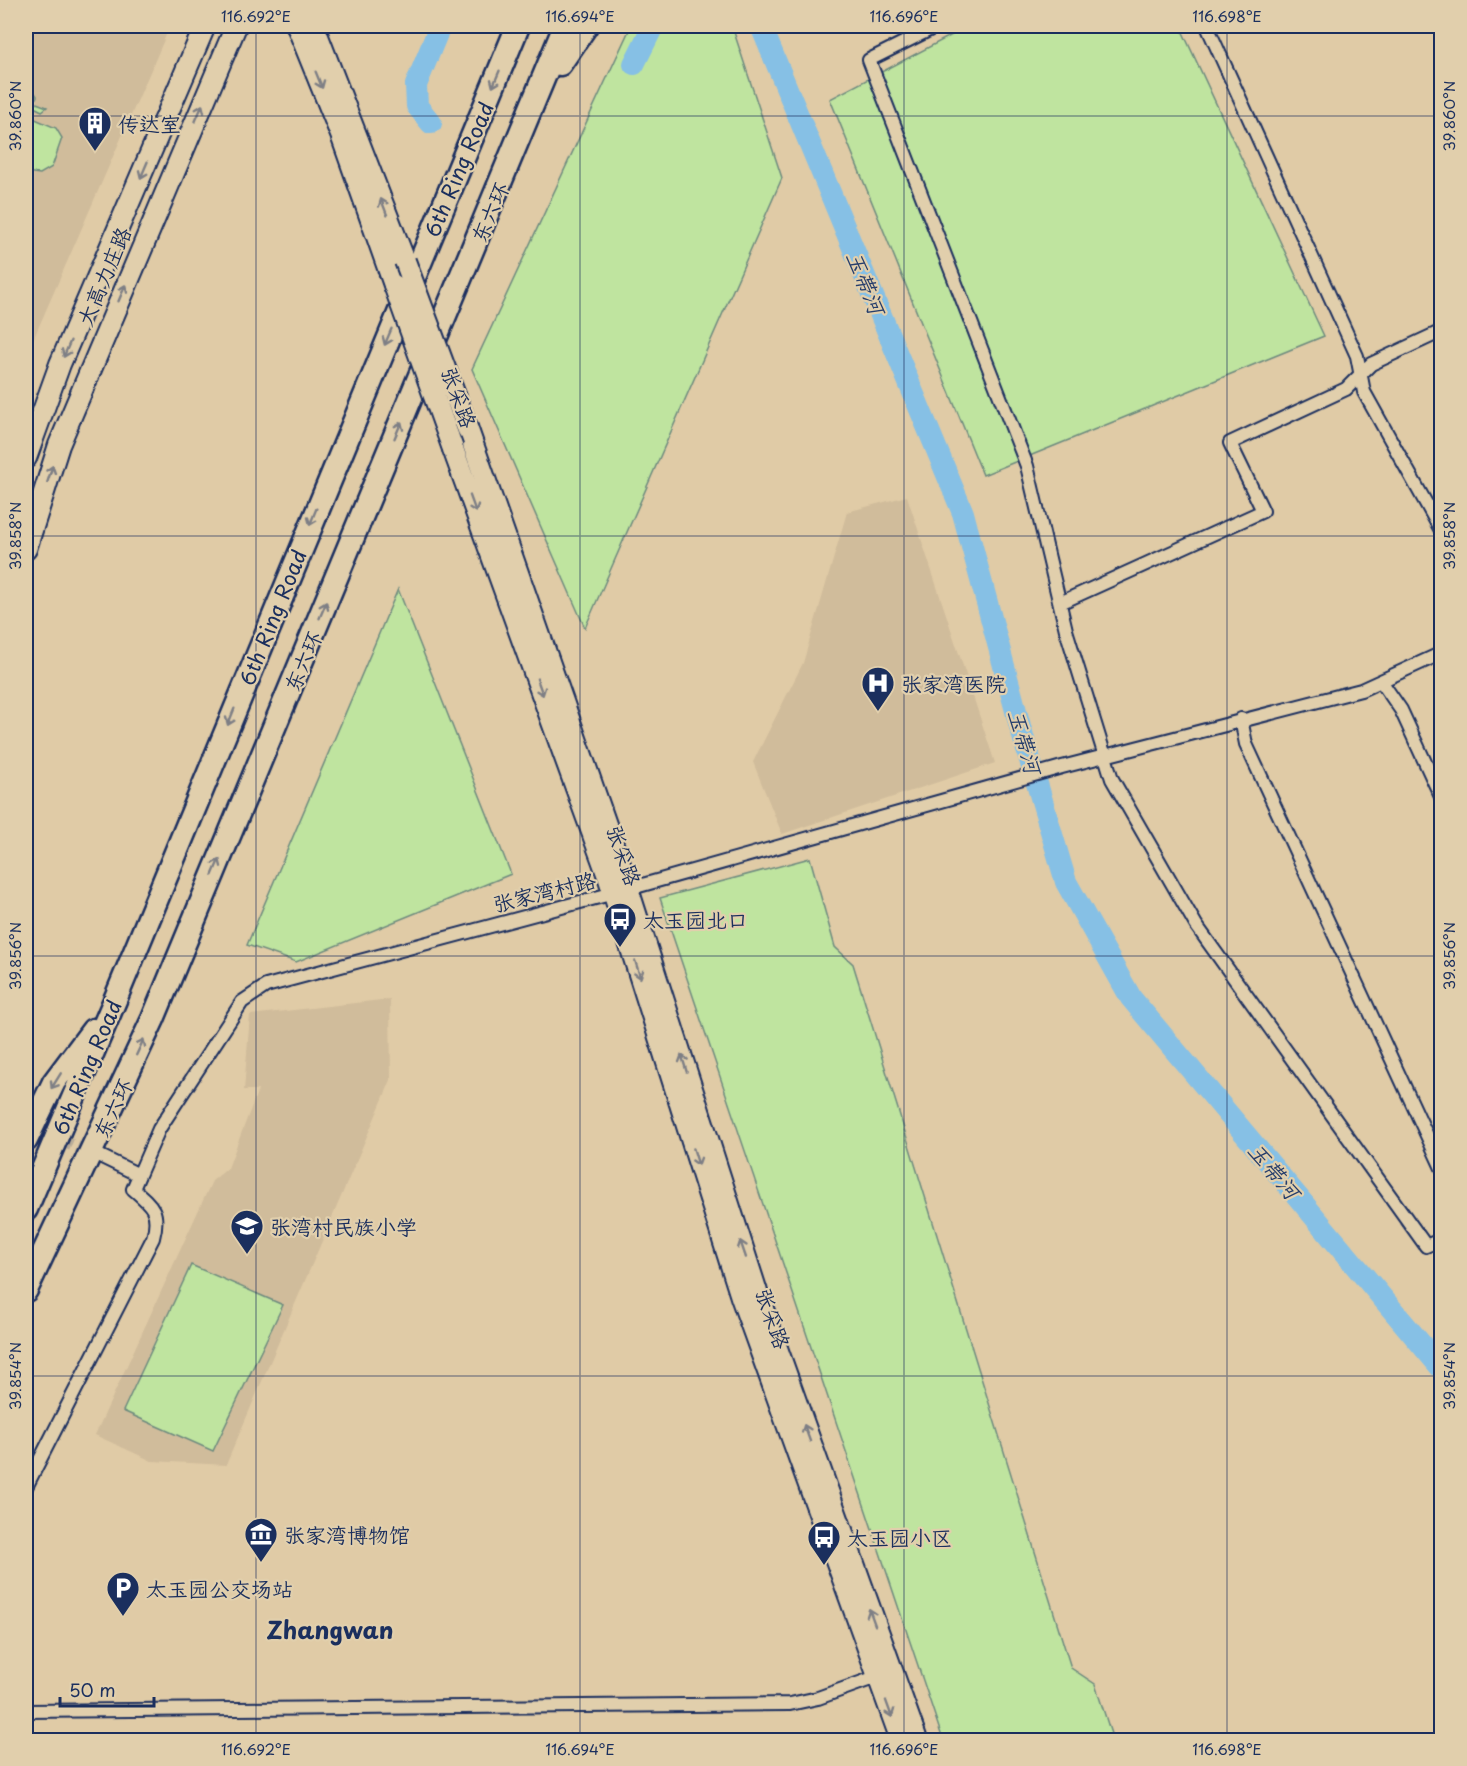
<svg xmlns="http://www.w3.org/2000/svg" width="1467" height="1766" viewBox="0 0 1467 1766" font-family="'Playpen Sans','LXGW WenKai TC',sans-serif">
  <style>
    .built { fill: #d0bc9b }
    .green { fill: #bfe49f; stroke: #6d8a7e; stroke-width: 1.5 }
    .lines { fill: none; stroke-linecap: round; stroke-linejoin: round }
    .river { stroke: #86c0e5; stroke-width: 22 }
    .minor-tunnel { stroke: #b9ac98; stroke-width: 12; stroke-dasharray: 12 6; stroke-linecap: butt }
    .minor-casing { stroke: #1b2f5e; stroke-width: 16 }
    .primary-casing { stroke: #1b2f5e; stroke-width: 24 }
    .motorway-casing { stroke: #1b2f5e; stroke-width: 27 }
    .minor { stroke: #e1cfac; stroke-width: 12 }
    .primary { stroke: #e1cfac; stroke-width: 20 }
    .motorway { stroke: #e1cfac; stroke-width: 22 }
    .primary-bridge-casing { stroke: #1b2f5e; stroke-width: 24; stroke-linecap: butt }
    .primary-bridge { stroke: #e1cfac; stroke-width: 20 }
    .oneway { stroke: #7e7f85 }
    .ticks { fill: none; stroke: #1b2f5e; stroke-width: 1.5; stroke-opacity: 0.45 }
    .labels { text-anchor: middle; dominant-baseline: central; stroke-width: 4.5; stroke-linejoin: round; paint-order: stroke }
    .poi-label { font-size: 21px; fill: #1b2f5e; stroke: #e1cfac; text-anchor: start }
    .street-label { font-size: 21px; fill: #1b2f5e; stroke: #e1cfac }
    .water-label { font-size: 22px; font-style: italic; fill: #263e6c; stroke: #e1cfac }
    .quarter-label { font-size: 24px; font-weight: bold; fill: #1b2f5e; stroke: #e1cfac }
    .neatline { fill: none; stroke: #1b2f5e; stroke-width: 2 }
    .ticks-label { font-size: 15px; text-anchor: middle; fill: #1b2f5e }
  </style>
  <rect width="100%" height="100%" fill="#e0cba6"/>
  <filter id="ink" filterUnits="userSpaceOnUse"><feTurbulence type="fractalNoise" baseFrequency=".0167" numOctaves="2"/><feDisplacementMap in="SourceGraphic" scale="12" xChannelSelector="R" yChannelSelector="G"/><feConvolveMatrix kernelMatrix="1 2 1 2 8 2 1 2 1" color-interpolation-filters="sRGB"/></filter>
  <g filter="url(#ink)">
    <path class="built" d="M 26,26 L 170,26 L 26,356 Z
      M 907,496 L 995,763 L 782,834 L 753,762 L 803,663 L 847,512 Z
      M 390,999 L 391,1080 L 226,1465 L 152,1461 L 95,1435 L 212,1181 L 228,1168 L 258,1090 L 244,1090 L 250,1015 Z"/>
    <path class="green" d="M 631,26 L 732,26 L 782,178 L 585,628 L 472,369 Z
      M 969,26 L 1180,26 L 1324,336 L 983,475 L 830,99 Z
      M 26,79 L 37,96 L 34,102 L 47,107 L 42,111 L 26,103 Z
      M 26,115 L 56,128 L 62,138 L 52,167 L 40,174 L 26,172 Z
      M 398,589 L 511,874 L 296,962 L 247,945 Z
      M 810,858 L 835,947 L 853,964 L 1071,1668 L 1095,1684 L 1113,1740 L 943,1740 L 660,898 Z
      M 191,1265 L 283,1305 L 213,1451 L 123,1411 Z"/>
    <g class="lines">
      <path class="river" d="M 761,26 L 963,513 L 1020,726 L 1066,882 L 1131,998 L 1442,1369
        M 634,64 L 653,26
        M 431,123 L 417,106 L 416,85 L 440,26"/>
      <path class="minor-tunnel" d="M 27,1127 L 94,1154"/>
      <defs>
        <path id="minor" d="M 937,26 L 869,60 L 1027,466 L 1066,630 L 1112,779 L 1196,925 L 1426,1246 L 1442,1239
          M 1207,26 L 1357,356 L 1364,392 L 1442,532
          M 1060,603 L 1263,511 L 1230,443 L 1346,389 L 1371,364 L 1442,331
          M 1381,681 L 1401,710 L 1442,799
          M 1241,719 L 1246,744 L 1442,1168
          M 100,1156 L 139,1175 L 159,1129 L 242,1002 L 266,986 L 614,893 L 1062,767 L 1361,690 L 1442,653
          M 26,1487 L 153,1238 C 160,1212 153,1206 133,1189 L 139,1175
          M 26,1711 L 790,1704 L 818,1698 L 882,1675"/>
        <path id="primary" d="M 297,26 L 341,135 L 394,285
          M 314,26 L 405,261
          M 468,430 L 623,873 L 757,1292 L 917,1740
          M 453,449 L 609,879 L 741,1297 L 901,1740
          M 26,458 L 60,364 L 205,26
          M 26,549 L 59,445 L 236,26"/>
        <path id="motorway" d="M 560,64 L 586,26
          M 26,1140 L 54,1082 L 93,1030
          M 26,1209 L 115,1000 L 518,26
          M 26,1290 L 153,1019 L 565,26"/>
      </defs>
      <use href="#minor" class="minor-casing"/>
      <use href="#primary" class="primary-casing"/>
      <use href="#motorway" class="motorway-casing"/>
      <use href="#minor" class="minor"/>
      <use href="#primary" class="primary"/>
      <use href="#motorway" class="motorway"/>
      <defs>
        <path id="primary-bridge" d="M 405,261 L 468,430
          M 394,285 L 453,449"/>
      </defs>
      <use href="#primary-bridge" class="primary-bridge-casing"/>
      <use href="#primary-bridge" class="primary-bridge"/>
    </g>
    <defs><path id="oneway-shaft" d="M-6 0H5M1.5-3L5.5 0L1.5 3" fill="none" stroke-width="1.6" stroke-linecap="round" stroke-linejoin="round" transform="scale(1.5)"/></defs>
    <g class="oneway">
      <use href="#oneway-shaft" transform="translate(496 79) rotate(113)"/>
      <use href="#oneway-shaft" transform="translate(319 80) rotate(68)"/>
      <use href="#oneway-shaft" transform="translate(199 113) rotate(-67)"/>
      <use href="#oneway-shaft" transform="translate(144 170) rotate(113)"/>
      <use href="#oneway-shaft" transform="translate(384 207) rotate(-111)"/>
      <use href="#oneway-shaft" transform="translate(122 293) rotate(-67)"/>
      <use href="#oneway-shaft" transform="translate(388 337) rotate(113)"/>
      <use href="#oneway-shaft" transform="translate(67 349) rotate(113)"/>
      <use href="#oneway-shaft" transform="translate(398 430) rotate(-67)"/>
      <use href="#oneway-shaft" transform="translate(50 474) rotate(-72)"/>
      <use href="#oneway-shaft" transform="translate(473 504) rotate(70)"/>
      <use href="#oneway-shaft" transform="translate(313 517) rotate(112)"/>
      <use href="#oneway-shaft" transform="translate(323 610) rotate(-67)"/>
      <use href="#oneway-shaft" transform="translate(540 687) rotate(70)"/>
      <use href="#oneway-shaft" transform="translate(231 717) rotate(112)"/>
      <use href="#oneway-shaft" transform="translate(216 867) rotate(-67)"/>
      <use href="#oneway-shaft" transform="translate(638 970) rotate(73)"/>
      <use href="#oneway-shaft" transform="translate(140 1047) rotate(-65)"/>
      <use href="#oneway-shaft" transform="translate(684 1063) rotate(-107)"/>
      <use href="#oneway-shaft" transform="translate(56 1081) rotate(122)"/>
      <use href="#oneway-shaft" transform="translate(696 1157) rotate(73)"/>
      <use href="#oneway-shaft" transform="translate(743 1249) rotate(-109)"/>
      <use href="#oneway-shaft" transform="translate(807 1433) rotate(-110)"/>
      <use href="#oneway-shaft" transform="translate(872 1617) rotate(-110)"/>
      <use href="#oneway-shaft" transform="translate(889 1709) rotate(70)"/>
    </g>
  </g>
  <path class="ticks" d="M 256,26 L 256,1740M 580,26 L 580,1740M 904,26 L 904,1740M 1227,26 L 1227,1740M 26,116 L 1442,116M 26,536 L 1442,536M 26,956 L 1442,956M 26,1376 L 1442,1376"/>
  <defs>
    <symbol id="building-pin" viewBox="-11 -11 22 30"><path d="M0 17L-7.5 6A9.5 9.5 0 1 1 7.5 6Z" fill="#1b2f5e" stroke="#e1cfac"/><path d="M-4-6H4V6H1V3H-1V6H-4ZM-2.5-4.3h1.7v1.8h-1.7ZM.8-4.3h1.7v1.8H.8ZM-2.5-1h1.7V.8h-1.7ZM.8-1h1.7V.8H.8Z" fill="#fff"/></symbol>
    <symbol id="hospital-pin" viewBox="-11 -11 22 30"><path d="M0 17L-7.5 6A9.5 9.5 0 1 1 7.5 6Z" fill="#1b2f5e" stroke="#e1cfac"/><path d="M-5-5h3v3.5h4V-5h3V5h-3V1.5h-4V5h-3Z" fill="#fff"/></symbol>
    <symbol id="bus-pin" viewBox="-11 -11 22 30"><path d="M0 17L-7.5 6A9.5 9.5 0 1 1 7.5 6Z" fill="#1b2f5e" stroke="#e1cfac"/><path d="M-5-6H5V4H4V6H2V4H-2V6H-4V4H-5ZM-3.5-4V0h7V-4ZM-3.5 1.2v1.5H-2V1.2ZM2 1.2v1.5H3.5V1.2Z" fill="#fff"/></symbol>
    <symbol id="school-pin" viewBox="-11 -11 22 30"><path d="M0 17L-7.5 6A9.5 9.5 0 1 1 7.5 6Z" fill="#1b2f5e" stroke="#e1cfac"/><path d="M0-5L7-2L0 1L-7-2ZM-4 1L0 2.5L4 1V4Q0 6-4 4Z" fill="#fff"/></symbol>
    <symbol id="museum-pin" viewBox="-11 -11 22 30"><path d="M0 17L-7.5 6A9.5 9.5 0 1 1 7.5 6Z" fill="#1b2f5e" stroke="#e1cfac"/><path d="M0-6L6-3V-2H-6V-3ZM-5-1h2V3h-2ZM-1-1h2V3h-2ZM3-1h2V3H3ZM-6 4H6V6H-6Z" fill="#fff"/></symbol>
    <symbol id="parking-pin" viewBox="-11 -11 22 30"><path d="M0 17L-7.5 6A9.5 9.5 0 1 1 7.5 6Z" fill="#1b2f5e" stroke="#e1cfac"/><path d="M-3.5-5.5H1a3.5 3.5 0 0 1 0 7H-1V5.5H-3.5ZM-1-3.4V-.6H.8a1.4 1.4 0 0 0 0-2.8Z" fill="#fff"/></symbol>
  </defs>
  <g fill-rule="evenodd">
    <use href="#building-pin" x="76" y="104" width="38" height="52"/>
    <use href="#hospital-pin" x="859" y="664" width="38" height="52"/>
    <use href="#bus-pin" x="601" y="900" width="38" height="52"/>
    <use href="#school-pin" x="228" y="1207" width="38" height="52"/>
    <use href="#museum-pin" x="242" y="1515" width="38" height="52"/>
    <use href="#bus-pin" x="805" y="1518" width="38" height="52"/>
    <use href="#parking-pin" x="104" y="1569" width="38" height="52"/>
  </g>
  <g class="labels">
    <g class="poi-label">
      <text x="118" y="123">传达室</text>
      <text x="901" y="683">张家湾医院</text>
      <text x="643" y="919">太玉园北口</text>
      <text x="270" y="1226">张湾村民族小学</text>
      <text x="284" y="1534">张家湾博物馆</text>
      <text x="847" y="1537">太玉园小区</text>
      <text x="146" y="1588">太玉园公交场站</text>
    </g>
    <g class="street-label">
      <text transform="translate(458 169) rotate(-67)">6th Ring Road</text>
      <text transform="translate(489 212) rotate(-67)">东六环</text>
      <text transform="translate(103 276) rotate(-67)">大高力庄路</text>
      <text transform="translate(460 397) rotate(70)">张采路</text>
      <text transform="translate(272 617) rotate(-68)">6th Ring Road</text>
      <text transform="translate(302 661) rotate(-67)">东六环</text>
      <text transform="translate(625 855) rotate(71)">张采路</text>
      <text transform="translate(544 891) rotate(-14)">张家湾村路</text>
      <text transform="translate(86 1067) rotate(-67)">6th Ring Road</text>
      <text transform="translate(112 1108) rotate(-65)">东六环</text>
      <text transform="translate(774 1318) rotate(71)">张采路</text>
    </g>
    <g class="water-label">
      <text transform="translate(867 282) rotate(68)">玉带河</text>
      <text transform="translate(1026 741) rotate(74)">玉带河</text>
      <text transform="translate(1275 1170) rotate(50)">玉带河</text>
    </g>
    <g class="quarter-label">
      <text x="330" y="1629">Zhangwan</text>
    </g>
  </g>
  <rect width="1467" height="1766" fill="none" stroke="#e1cfac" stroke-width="66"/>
  <path d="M60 1697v9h94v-9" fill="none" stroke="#1b2f5e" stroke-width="3"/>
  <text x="69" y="1697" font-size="18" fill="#1b2f5e" stroke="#e1cfac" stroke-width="4.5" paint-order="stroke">50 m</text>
  <rect x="33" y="33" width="1401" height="1700" class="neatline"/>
  <g class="ticks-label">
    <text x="256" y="22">116.692°E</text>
    <text x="580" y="22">116.694°E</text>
    <text x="904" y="22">116.696°E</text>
    <text x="1227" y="22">116.698°E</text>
    <text transform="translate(16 116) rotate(-90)" y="5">39.860°N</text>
    <text transform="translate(1450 116) rotate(-90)" y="5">39.860°N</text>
    <text transform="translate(16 536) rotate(-90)" y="5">39.858°N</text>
    <text transform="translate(1450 536) rotate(-90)" y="5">39.858°N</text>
    <text transform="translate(16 956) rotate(-90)" y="5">39.856°N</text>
    <text transform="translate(1450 956) rotate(-90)" y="5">39.856°N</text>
    <text transform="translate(16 1376) rotate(-90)" y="5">39.854°N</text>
    <text transform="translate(1450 1376) rotate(-90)" y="5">39.854°N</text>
    <text x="256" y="1755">116.692°E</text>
    <text x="580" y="1755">116.694°E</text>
    <text x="904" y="1755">116.696°E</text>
    <text x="1227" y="1755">116.698°E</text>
  </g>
</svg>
